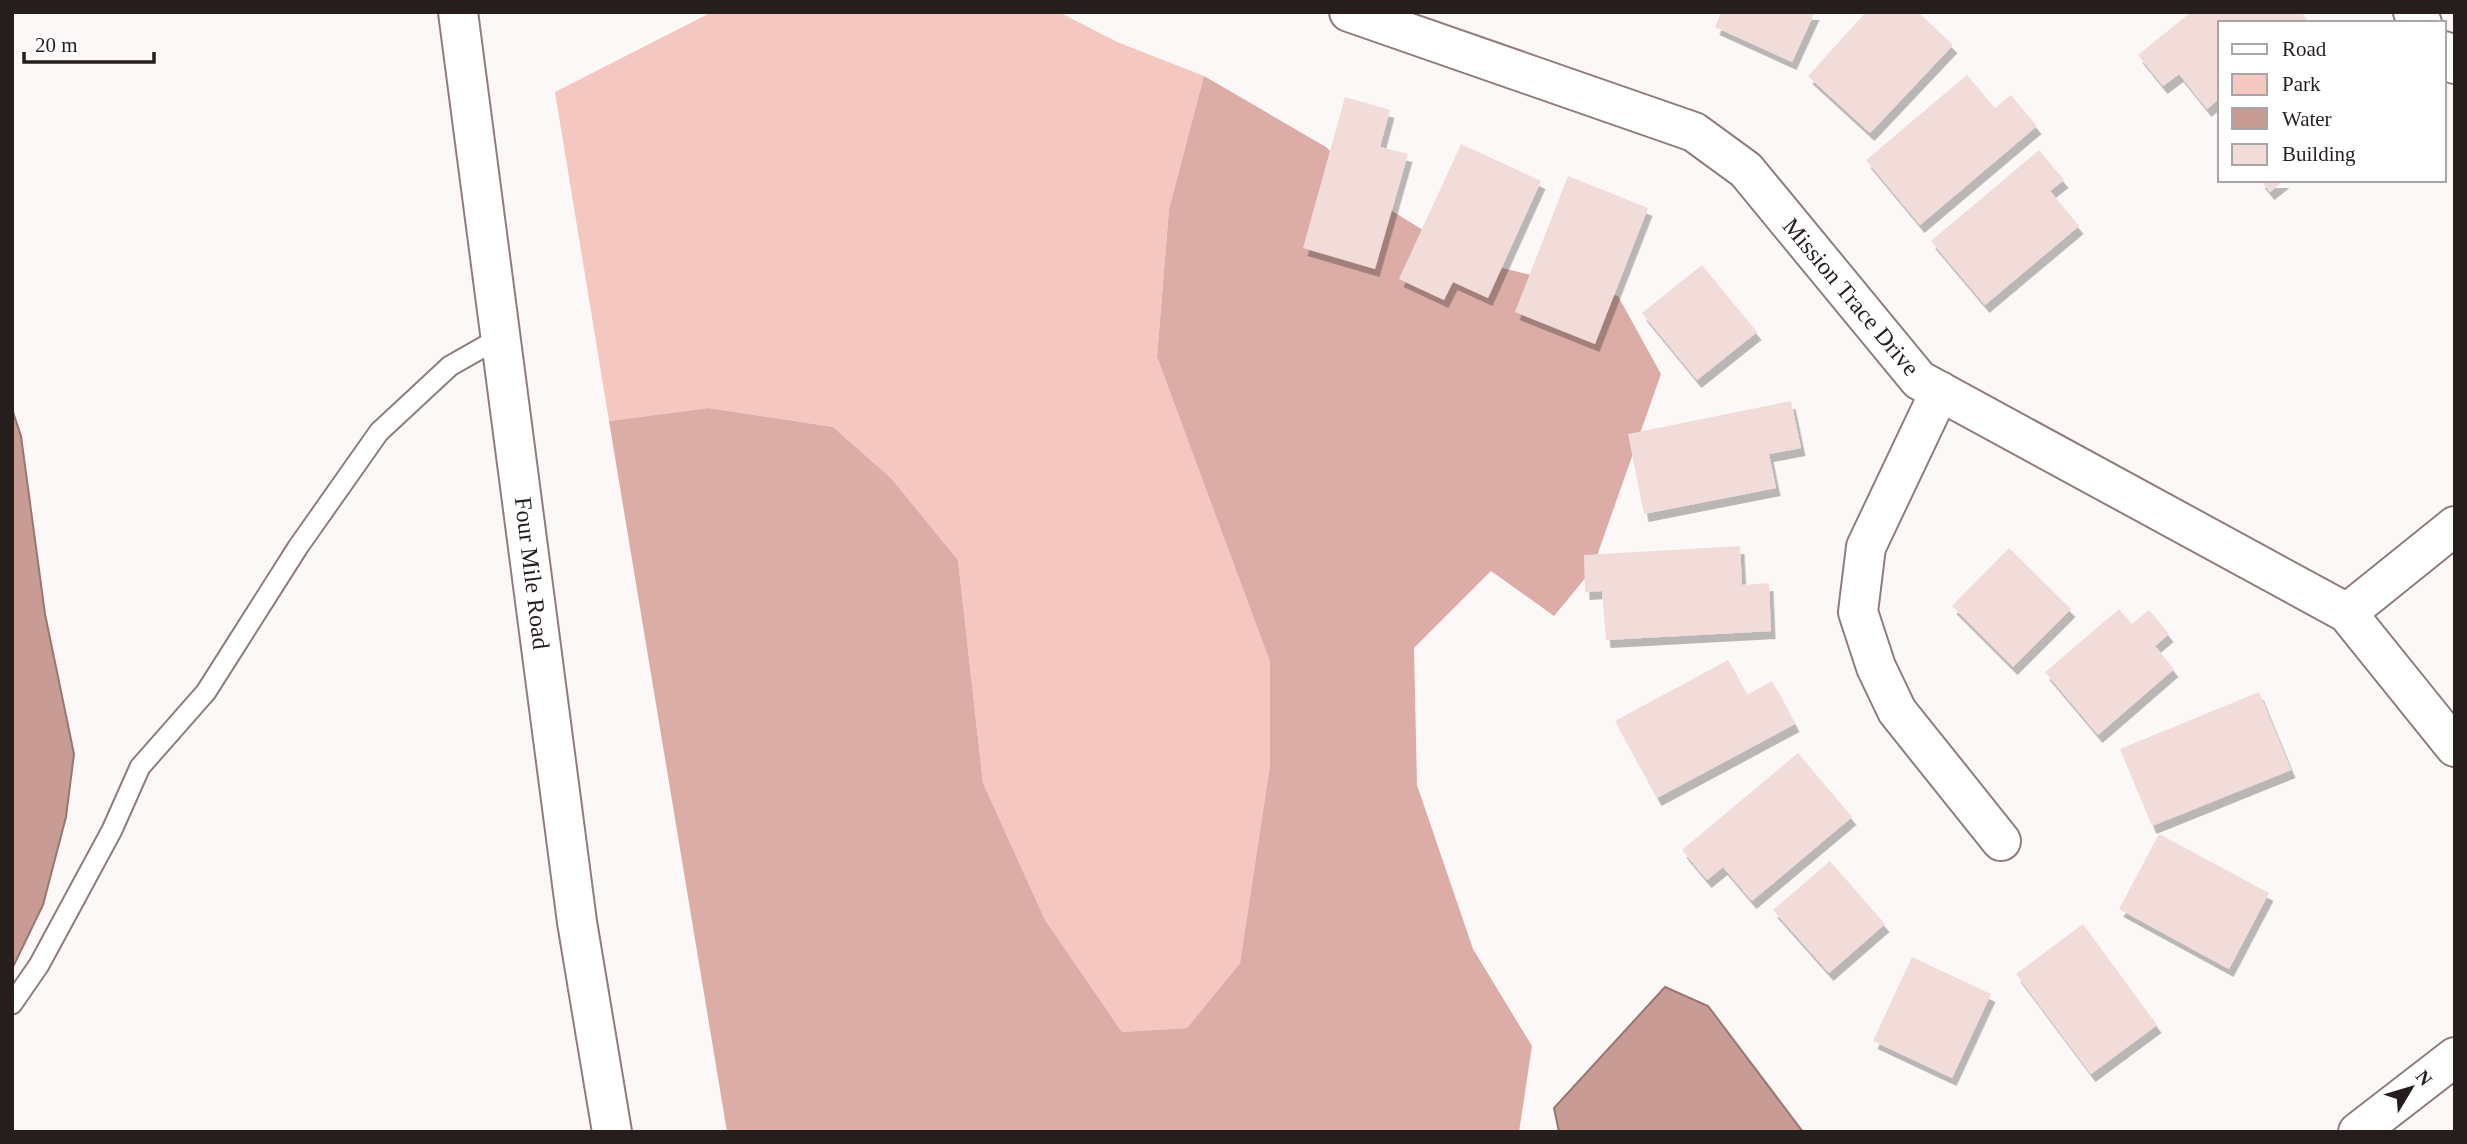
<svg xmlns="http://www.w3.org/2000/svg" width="2467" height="1144" viewBox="0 0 2467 1144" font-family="Georgia,serif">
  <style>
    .green { fill: #f4c7c0 }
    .forest { fill: #dcada7 }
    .water { fill: #c99b95; stroke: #987671; stroke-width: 2 }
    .building { fill: #f1dcd9; filter: url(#shadow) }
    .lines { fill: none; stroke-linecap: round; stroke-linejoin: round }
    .lane-casing { stroke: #907d7a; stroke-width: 23 }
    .street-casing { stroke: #907d7a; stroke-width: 42 }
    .secondary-casing { stroke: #907d7a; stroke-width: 42 }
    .primary-casing { stroke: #907d7a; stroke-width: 42 }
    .lane { stroke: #fff; stroke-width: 19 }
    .street { stroke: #fff; stroke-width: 38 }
    .secondary { stroke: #fff; stroke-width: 38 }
    .primary { stroke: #fff; stroke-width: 38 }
    .labels { text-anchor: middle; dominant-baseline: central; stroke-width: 6; stroke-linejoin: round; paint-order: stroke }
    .street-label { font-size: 24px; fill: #261e1d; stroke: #fff }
  </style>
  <defs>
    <filter id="shadow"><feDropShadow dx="4.5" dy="8" stdDeviation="0" flood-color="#0004"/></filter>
  </defs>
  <rect width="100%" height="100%" fill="#fdf8f8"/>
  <path class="green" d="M 712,12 L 1059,12 L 1117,42 L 1204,76 L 1169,209 L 1157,357 L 1270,662 L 1270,765 L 1240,963 L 1187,1028 L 1122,1032 L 1045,920 L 983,783 L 958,560 L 891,478 L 833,427 L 709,408 L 609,421 L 555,92 Z"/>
  <path class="forest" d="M 1204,76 L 1326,147 L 1389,209 L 1473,261 L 1618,296 L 1661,374 L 1592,570 L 1554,616 L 1491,571 L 1414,648 L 1417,785 L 1473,949 L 1532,1046 L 1519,1132 L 727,1132 L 609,421 L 709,408 L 833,427 L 891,478 L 958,560 L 983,783 L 1045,920 L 1122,1032 L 1187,1028 L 1240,963 L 1270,765 L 1270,662 L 1157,357 L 1169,209 Z"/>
  <path class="water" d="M 12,409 L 21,436 L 45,614 L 74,754 L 66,817 L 43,905 L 12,969 Z
    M 1665,987 L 1708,1006 L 1803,1132 L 1559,1132 L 1554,1108 Z"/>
  <path class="building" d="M 1721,12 L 1815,12 L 1792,62 L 1715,27 Z
    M 1866,12 L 1918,12 L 1953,45 L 1870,133 L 1808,76 Z
    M 2191,12 L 2301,12 L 2310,23 L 2220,23 L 2220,98 L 2207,109 L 2179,74 L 2163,86 L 2138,55 Z
    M 1967,75 L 1995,108 L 2011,95 L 2037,126 L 1920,225 L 1866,160 Z
    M 1345,97 L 1390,110 L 1380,147 L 1408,154 L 1375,269 L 1303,248 Z
    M 1461,144 L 1541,181 L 1488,298 L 1453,282 L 1444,300 L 1399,279 Z
    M 2039,150 L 2064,180 L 2050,191 L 2079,226 L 1985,305 L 1931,241 Z
    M 1568,176 L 1648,208 L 1595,344 L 1515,312 Z
    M 2260,180 L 2285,180 L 2270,192 Z
    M 1702,265 L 1757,332 L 1697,380 L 1642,313 Z
    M 1791,401 L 1801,448 L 1769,454 L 1776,488 L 1644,514 L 1628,434 Z
    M 1740,546 L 1742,585 L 1769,583 L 1771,631 L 1606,640 L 1602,591 L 1585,592 L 1584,555 Z
    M 2009,548 L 2071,609 L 2013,667 L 1952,606 Z
    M 2119,609 L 2132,624 L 2149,610 L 2169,634 L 2155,646 L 2174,669 L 2098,735 L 2045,672 Z
    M 1728,660 L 1747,695 L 1772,681 L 1795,724 L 1657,798 L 1615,721 Z
    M 2259,692 L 2291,770 L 2152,826 L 2120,749 Z
    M 1798,753 L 1852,817 L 1752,901 L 1723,867 L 1707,880 L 1682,850 Z
    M 2159,834 L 2269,893 L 2229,969 L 2119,909 Z
    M 1830,861 L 1885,924 L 1829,973 L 1773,910 Z
    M 2083,924 L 2157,1025 L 2091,1074 L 2016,974 Z
    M 1912,957 L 1991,994 L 1952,1078 L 1873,1041 Z"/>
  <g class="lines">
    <defs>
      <path id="lane" d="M 12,1004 L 39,965 L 112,830 L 140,767 L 206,692 L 298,547 L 379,432 L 450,366 L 501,337"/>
      <path id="street" d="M 1349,12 L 1694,132 L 1746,170 L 1919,380 L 2347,613 L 2455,747
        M 2413,12 L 2422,23
        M 2444,51 L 2455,64
        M 1940,391 L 1866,547 L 1858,612 L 1876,667 L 1897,711 L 2001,841
        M 2347,613 L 2455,526"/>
      <path id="secondary" d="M 458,12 L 577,922 L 612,1132"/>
      <path id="primary" d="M 2358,1132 L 2455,1057"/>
    </defs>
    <use href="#lane" class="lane-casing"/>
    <use href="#street" class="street-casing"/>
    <use href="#secondary" class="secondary-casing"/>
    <use href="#primary" class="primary-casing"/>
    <use href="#lane" class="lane"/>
    <use href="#street" class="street"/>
    <use href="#secondary" class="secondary"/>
    <use href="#primary" class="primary"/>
  </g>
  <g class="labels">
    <g class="street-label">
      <text transform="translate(1851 297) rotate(50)">Mission Trace Drive</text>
      <text transform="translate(532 573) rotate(83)">Four Mile Road</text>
    </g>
  </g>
  <rect width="2467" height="1144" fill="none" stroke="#261e1d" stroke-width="28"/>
  <rect x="2218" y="21" width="228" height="161" fill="#ffffff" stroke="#a8a5a5" stroke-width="2"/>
  <rect x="2232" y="44" width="35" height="10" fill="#ffffff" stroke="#a8a5a5" stroke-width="2"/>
  <text x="2282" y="56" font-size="21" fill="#261e1d">Road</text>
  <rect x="2232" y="74" width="35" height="21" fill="#f4c7c0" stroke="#a8a5a5" stroke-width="2"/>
  <text x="2282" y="91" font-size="21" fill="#261e1d">Park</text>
  <rect x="2232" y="108" width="35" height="21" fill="#c99b95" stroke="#a8a5a5" stroke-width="2"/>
  <text x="2282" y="126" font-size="21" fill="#261e1d">Water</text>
  <rect x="2232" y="144" width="35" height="21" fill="#f1dcd9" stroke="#a8a5a5" stroke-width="2"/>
  <text x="2282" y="161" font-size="21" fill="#261e1d">Building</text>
  <g transform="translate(2411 1088) rotate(52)" stroke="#ffffff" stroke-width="5" paint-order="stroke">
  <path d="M0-5L12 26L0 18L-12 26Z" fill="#261e1d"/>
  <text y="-10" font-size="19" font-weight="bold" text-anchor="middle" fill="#261e1d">N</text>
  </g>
  <path d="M24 52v10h130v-10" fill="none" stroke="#261e1d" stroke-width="3.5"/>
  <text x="35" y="52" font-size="21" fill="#261e1d" stroke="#ffffff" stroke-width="5" paint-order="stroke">20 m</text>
</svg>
